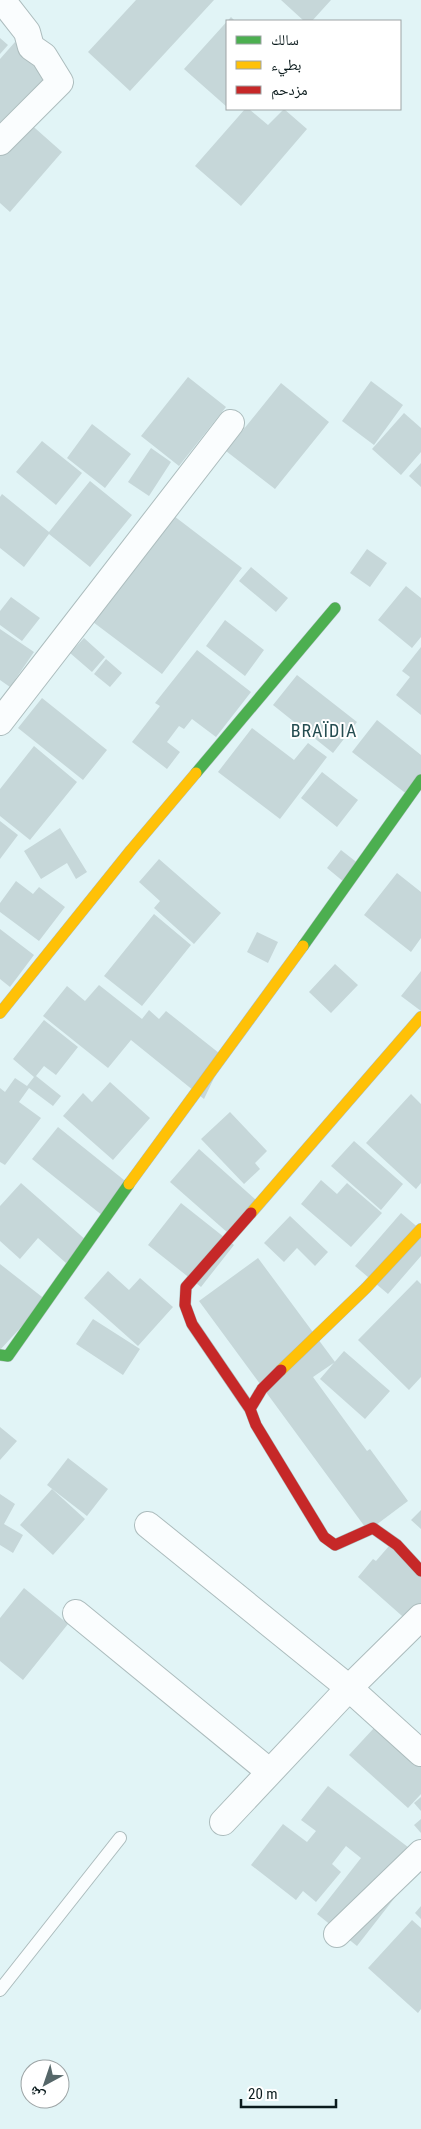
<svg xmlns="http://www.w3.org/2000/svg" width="421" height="2129" viewBox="0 0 421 2129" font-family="'Roboto Condensed','Noto Naskh Arabic',sans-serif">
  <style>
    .building { fill: #c6d7d9 }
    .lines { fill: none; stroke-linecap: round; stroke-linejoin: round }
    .lane-casing { stroke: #acbcbd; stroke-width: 14 }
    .street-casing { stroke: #acbcbd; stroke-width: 28 }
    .fast-casing { stroke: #acbcbd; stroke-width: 12 }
    .slow-casing { stroke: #acbcbd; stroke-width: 12 }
    .jam-casing { stroke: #acbcbd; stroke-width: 12 }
    .lane { stroke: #fafdfe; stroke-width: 12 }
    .street { stroke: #fafdfe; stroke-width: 26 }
    .fast { stroke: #4caf50; stroke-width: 11 }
    .slow { stroke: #ffc107; stroke-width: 11 }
    .jam { stroke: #c62828; stroke-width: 11 }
    .labels { text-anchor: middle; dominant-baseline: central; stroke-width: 4; stroke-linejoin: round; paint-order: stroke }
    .quarter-label { font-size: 18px; letter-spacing: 1px; fill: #254d51; stroke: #fff }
  </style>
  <rect width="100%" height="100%" fill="#e1f4f6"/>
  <path class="building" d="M 136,0 L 214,0 L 130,91 L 88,52 Z
    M 281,0 L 331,0 L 312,21 L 304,21 Z
    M 231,17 L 235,21 L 227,21 L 227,107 L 184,69 Z
    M 0,38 L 8,45 L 0,54 Z
    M 15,42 L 54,78 L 0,124 L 0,59 Z
    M 245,109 L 249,109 L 268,125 L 284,109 L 307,129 L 241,206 L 195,166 Z
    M 27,121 L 62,152 L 10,212 L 0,203 L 0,152 Z
    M 188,377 L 226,407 L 179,466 L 141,436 Z
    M 371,381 L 403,405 L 374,445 L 342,421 Z
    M 281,383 L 329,422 L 275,489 L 226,451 Z
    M 404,413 L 421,428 L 421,452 L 401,475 L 372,449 Z
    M 92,424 L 131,454 L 105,488 L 67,458 Z
    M 42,441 L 82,473 L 56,505 L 16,472 Z
    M 151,448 L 171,462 L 149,496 L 128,482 Z
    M 421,463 L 421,487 L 409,476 Z
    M 90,481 L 132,515 L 90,567 L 49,534 L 24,567 L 0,548 L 0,497 L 2,494 L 49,532 Z
    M 174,516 L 242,568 L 162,674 L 93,622 Z
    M 367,549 L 387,563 L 370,587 L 350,573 Z
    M 251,567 L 288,598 L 276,612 L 239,581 Z
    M 406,586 L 421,598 L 421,637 L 412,648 L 378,620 Z
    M 11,597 L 40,618 L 22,641 L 0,625 L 0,611 Z
    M 225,620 L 264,650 L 245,676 L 206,646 Z
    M 0,629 L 34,652 L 10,687 L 0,680 Z
    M 84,638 L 105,657 L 92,672 L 70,653 Z
    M 421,647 L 421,715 L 396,695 L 410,677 L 402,671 Z
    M 197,650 L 251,692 L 216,737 L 192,719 L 184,729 L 179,726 L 167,742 L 180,752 L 167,769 L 132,742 L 160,706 L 155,703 Z
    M 106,659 L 122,673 L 110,687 L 94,674 Z
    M 297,675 L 357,722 L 333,753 L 273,705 Z
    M 42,698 L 107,750 L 83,780 L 18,728 Z
    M 377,720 L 421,755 L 421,779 L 408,795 L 352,752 Z
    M 252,728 L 294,760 L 308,743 L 327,757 L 280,819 L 218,772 Z
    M 34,746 L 77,782 L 30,840 L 0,816 L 0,789 Z
    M 322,772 L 358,800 L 337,827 L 301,798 Z
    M 0,821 L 18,835 L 0,859 Z
    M 60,828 L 87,872 L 76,879 L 67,863 L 41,879 L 24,851 Z
    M 341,850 L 364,868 L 350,887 L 327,868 Z
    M 159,859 L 221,913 L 194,944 L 154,908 L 160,901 L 139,882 Z
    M 397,873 L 421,892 L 421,938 L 411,952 L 364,915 Z
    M 16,881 L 33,894 L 39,887 L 65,907 L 39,941 L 0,912 L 0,903 Z
    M 154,914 L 191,945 L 142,1006 L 104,976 Z
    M 0,929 L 34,955 L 10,987 L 0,979 Z
    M 257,932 L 278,942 L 268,963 L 247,952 Z
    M 335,964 L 358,985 L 331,1013 L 309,992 Z
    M 421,971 L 421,1011 L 401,996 Z
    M 99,985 L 142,1019 L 149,1010 L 159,1019 L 166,1011 L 224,1057 L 204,1099 L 131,1040 L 108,1068 L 43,1016 L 67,986 L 85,1001 Z
    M 44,1020 L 78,1047 L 56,1075 L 44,1066 L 36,1076 L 61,1096 L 53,1106 L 29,1088 L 19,1102 L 41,1118 L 5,1165 L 0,1162 L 0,1088 L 5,1092 L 15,1078 L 27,1086 L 34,1077 L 13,1059 Z
    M 110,1082 L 150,1118 L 113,1160 L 63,1116 L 83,1093 L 92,1102 Z
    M 411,1094 L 421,1104 L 421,1183 L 416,1189 L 366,1143 Z
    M 230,1112 L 267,1151 L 255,1163 L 260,1169 L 244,1184 L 201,1139 Z
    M 58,1127 L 134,1188 L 108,1220 L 32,1159 Z
    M 354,1141 L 403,1184 L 381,1210 L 331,1166 Z
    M 199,1149 L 257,1201 L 228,1233 L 170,1182 Z
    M 321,1180 L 337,1194 L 347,1183 L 382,1213 L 351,1247 L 301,1204 Z
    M 21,1183 L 87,1241 L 66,1263 L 38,1238 L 20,1259 L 0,1241 L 0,1206 Z
    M 181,1203 L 234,1245 L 201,1287 L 148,1245 Z
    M 401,1213 L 421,1230 L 421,1256 L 388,1294 L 355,1266 Z
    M 290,1216 L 328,1252 L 315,1266 L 297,1248 L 284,1262 L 264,1243 Z
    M 258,1258 L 335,1362 L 313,1377 L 367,1451 L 370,1449 L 408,1501 L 368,1531 L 199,1301 Z
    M 0,1264 L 46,1300 L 0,1350 Z
    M 108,1271 L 129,1290 L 140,1278 L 173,1307 L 138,1346 L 84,1298 Z
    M 417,1280 L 421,1284 L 421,1377 L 409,1390 L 358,1340 Z
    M 93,1319 L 140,1349 L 123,1375 L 76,1344 Z
    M 344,1351 L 390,1391 L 365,1419 L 320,1379 Z
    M 0,1427 L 17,1441 L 0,1460 Z
    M 68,1458 L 108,1489 L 87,1516 L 47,1485 Z
    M 52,1489 L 85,1519 L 53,1555 L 20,1525 Z
    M 0,1494 L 15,1504 L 4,1524 L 23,1535 L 13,1553 L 0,1545 Z
    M 421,1510 L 421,1529 L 411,1520 Z
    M 389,1546 L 421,1574 L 421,1611 L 410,1623 L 358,1577 L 373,1559 L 376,1561 Z
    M 24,1588 L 68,1624 L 23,1680 L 0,1661 L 0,1618 Z
    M 374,1728 L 402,1753 L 421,1749 L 421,1794 L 408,1808 L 349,1755 Z
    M 328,1786 L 421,1857 L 421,1864 L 357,1946 L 317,1914 L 361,1858 L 346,1846 L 332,1864 L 341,1872 L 316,1902 L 303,1891 L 296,1900 L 251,1865 L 283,1824 L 307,1842 L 316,1831 L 301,1820 Z
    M 421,1797 L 421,1811 L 414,1803 Z
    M 421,1819 L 421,1833 L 414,1825 Z
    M 421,1906 L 421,1919 L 415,1913 Z
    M 412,1920 L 421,1928 L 421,2009 L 418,2013 L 368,1968 Z"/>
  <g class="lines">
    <defs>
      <path id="lane" d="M 0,1990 L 120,1838"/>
      <path id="street" d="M 0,142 L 60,82 L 44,56 L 31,47 L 27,32 L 2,0
        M 0,722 L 231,423
        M 148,1525 L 349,1688 L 421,1753
        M 76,1613 L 270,1772
        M 223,1822 L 349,1688 L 421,1617
        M 337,1934 L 421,1853"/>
      <path id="fast" d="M 196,773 L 335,608
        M 303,946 L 421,780
        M 0,1355 L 8,1356 L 129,1184"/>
      <path id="slow" d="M 0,1013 L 131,850 L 196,773
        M 129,1184 L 303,946
        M 251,1213 L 421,1017
        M 281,1370 L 366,1288 L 421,1229"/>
      <path id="jam" d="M 281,1370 L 262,1389 L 250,1409 L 256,1425 L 324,1537 L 335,1545 L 373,1528 L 397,1545 L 421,1571
        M 250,1409 L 192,1324 L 185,1305 L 186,1287 L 251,1213"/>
    </defs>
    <use href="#lane" class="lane-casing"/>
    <use href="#street" class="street-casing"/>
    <use href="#fast" class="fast-casing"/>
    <use href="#slow" class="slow-casing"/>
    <use href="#jam" class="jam-casing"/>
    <use href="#lane" class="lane"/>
    <use href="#street" class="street"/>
    <use href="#fast" class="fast"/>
    <use href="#slow" class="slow"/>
    <use href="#jam" class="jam"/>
  </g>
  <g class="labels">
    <g class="quarter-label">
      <text x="324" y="730">BRAÏDIA</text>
    </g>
  </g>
  <rect x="226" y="20" width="175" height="90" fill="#ffffff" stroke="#9da4a5"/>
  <rect x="236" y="36" width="25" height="8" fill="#4caf50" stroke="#9da4a5"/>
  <text x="271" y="45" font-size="15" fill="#0b1b1d">سالك</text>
  <rect x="236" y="61" width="25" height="8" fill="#ffc107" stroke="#9da4a5"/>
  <text x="271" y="70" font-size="15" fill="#0b1b1d">بطيء</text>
  <rect x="236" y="86" width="25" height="8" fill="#c62828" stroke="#9da4a5"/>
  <text x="271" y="95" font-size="15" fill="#0b1b1d">مزدحم</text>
  <g transform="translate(45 2084) rotate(220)"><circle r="24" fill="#ffffff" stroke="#9da4a5"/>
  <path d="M0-4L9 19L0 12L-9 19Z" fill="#566769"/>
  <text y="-8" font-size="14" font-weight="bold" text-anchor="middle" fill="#0b1b1d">ش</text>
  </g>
  <path d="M241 2099v8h95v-8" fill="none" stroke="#0b1b1d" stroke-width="2.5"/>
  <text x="248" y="2099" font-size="15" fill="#0b1b1d" stroke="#ffffff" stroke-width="4" paint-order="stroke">20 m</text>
</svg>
